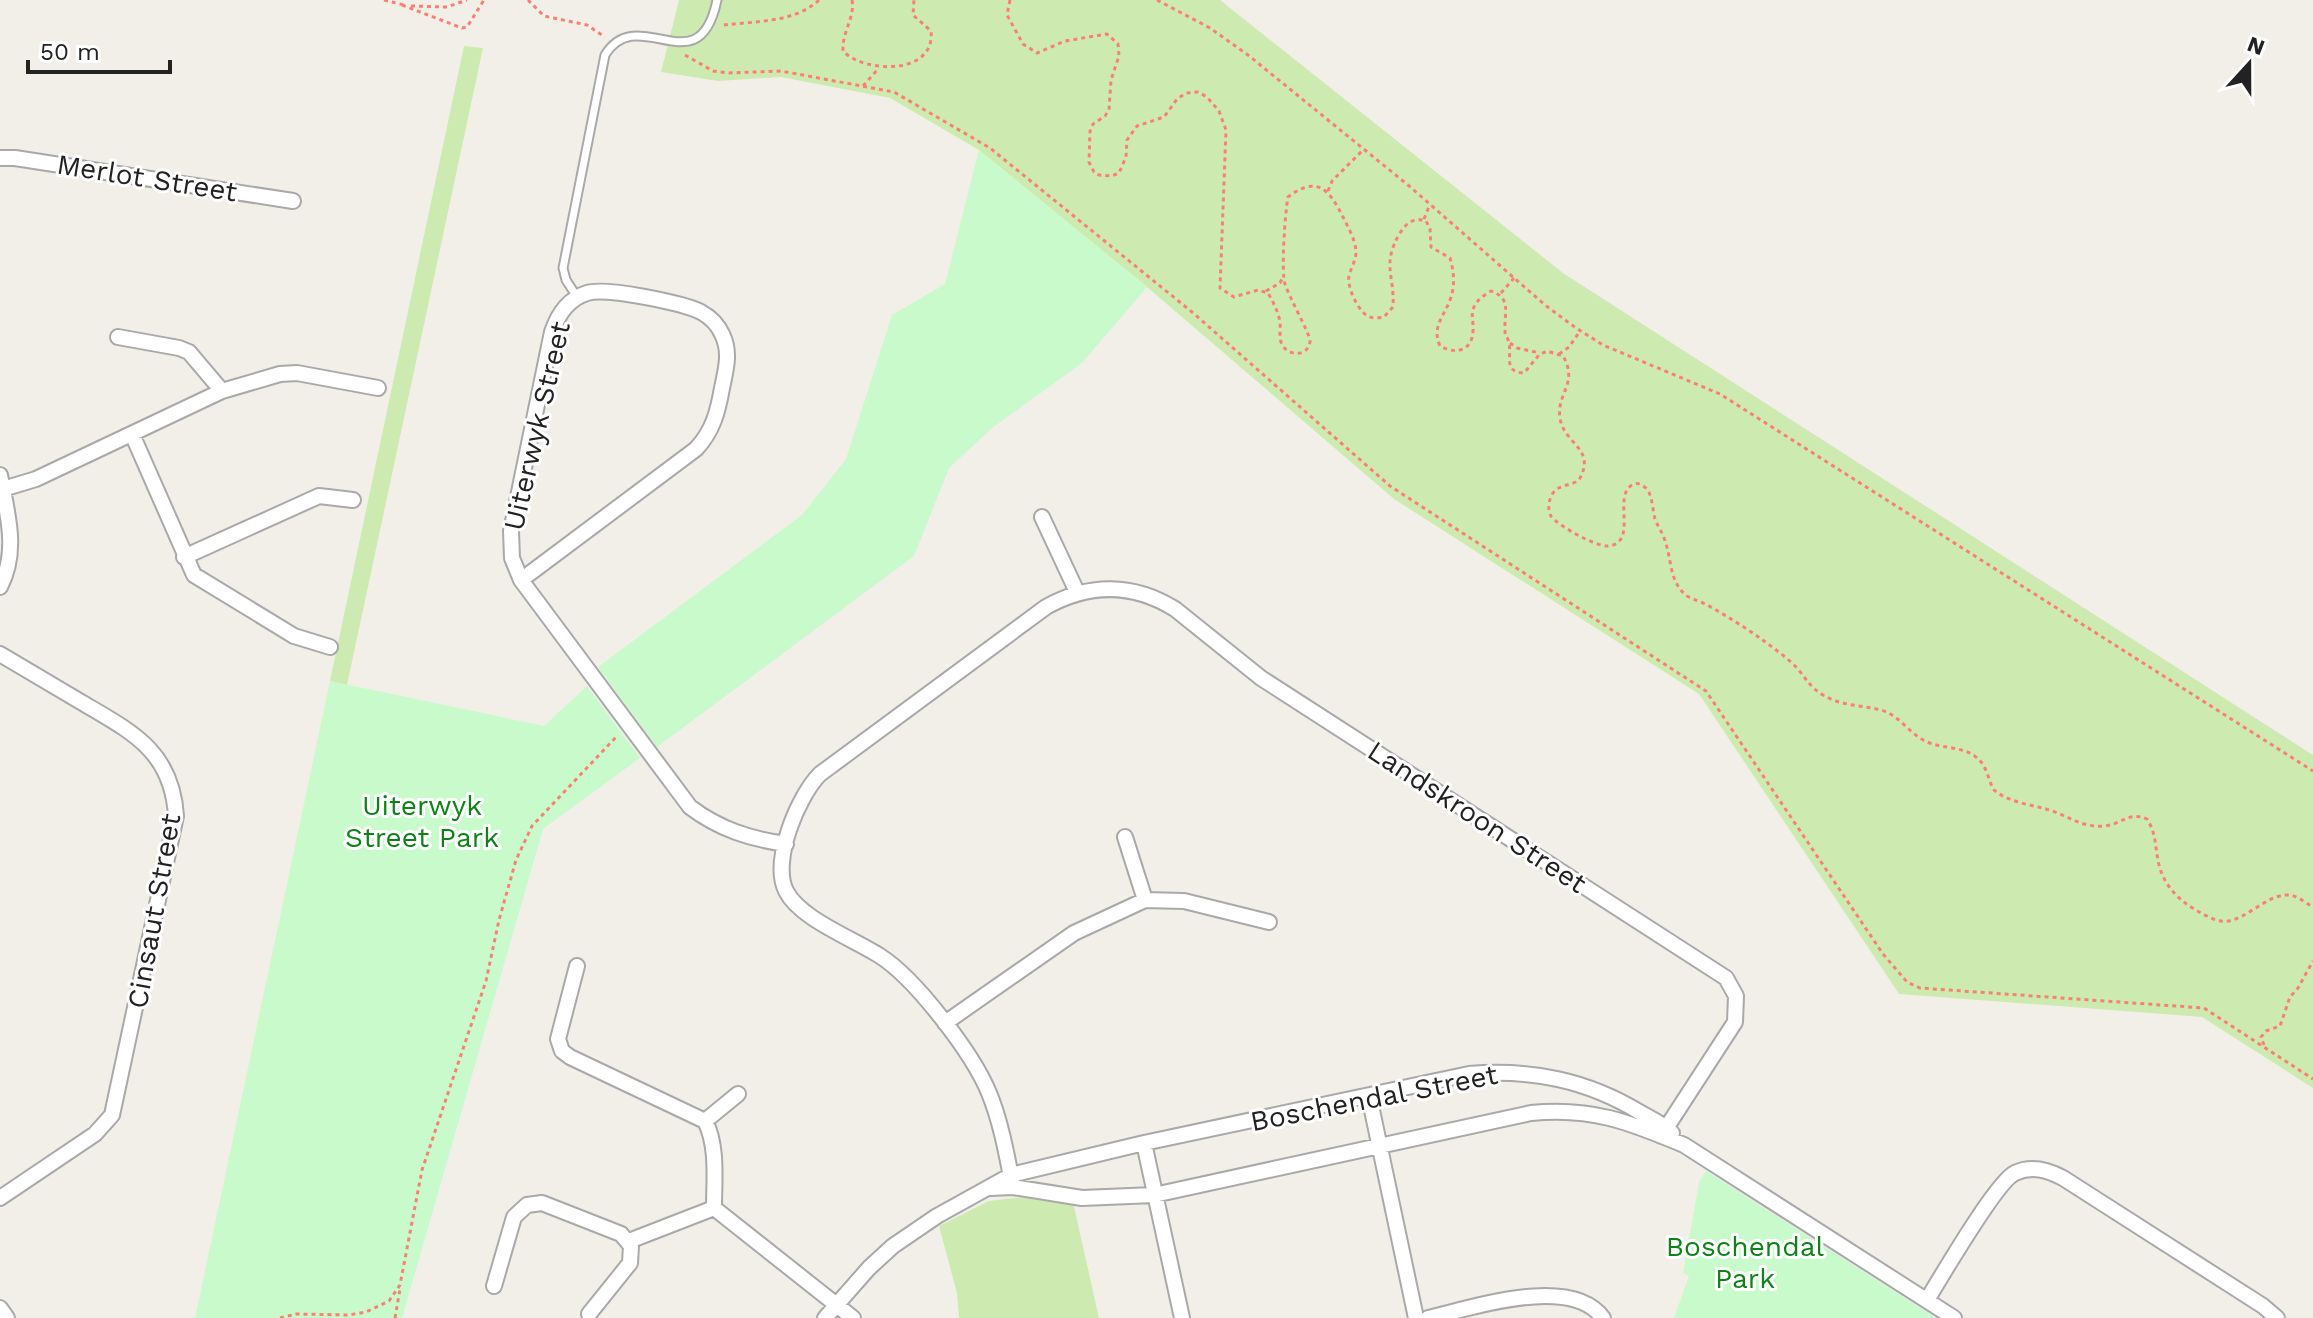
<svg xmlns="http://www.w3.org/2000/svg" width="2313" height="1318" viewBox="0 0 2313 1318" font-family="'Work Sans',sans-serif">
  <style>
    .grass { fill: #cdebb0 }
    .park { fill: #c8facc }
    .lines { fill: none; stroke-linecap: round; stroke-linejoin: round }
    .service-casing { stroke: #a9a9a9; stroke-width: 11 }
    .minor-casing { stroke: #a9a9a9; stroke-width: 18 }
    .path { stroke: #fa8072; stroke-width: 3; stroke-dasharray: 4 4; stroke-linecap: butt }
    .service { stroke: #fff; stroke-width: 7 }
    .minor { stroke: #fff; stroke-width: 14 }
    .labels { text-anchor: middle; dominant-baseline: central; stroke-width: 6; stroke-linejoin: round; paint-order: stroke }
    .street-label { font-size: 28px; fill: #222; stroke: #fff }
    .park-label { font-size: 28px; fill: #0c8416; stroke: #fff }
  </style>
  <rect width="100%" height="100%" fill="#f2efe9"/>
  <path class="grass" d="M 679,0 L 1220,0 L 1563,273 L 2313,755 L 2313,1088 L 2202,1017 L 1899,994 L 1699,694 L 1394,499 L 1147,287 L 979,150 L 890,98 L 781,77 L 718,81 L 661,72 Z
    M 464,46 L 483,48 L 347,685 L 330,681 Z
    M 1030,1196 L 1073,1202 L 1099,1318 L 959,1318 L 957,1293 L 939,1226 L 989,1201 Z"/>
  <path class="park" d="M 979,150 L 1147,287 L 1082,363 L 992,428 L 949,468 L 914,556 L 657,747 L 598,667 L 802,515 L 846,459 L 892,315 L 945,284 Z
    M 330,681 L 544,726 L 587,686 L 640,758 L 543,829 L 402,1318 L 195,1318 Z
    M 1706,1171 L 1936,1318 L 1674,1318 L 1689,1276 L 1683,1273 L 1699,1182 Z"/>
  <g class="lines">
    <defs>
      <path id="service" d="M 577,297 L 566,280 L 563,268 L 605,55 C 638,1 699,88 717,0"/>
      <path id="minor" d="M 0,158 L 15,158 L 293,201
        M 118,337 L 179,348 L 189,352 L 222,391
        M 132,434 L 194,575 L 294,636 L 330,647
        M 0,475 C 7,512 19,551 0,587
        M 3,489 L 36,479 L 222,391 L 280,374 L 297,373 L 378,388
        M 1042,517 L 1077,592
        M 184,557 L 319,496 L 353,500
        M 521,580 L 696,449 C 713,431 718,411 722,388 C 726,369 731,352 722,334 C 718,325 710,317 701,312 C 683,303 606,287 587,293 C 568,299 558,314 552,332 L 511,531 L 512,558 L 521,580 L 690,807 C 719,829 750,839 786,844
        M 0,654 C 27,670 54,686 81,702 C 132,732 172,751 176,816 L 112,1115 L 95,1134 L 0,1198
        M 1125,837 L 1145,900
        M 577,966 L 558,1039 L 562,1051 L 570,1057 L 705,1121 C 718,1146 714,1180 714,1208
        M 945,1023 L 1074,933 L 1145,900 L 1184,901 L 1269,922
        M 1369,1096 L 1416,1318
        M 705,1121 L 738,1094
        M 1144,1143 L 1182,1318
        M 1013,1187 C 1007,1156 1001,1122 989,1093 C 973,1054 916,979 880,956 C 854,939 800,919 786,891 C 771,861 798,796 820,774 L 1046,607 C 1089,583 1133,583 1175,609 L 1261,678 L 1726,978 L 1736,996 L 1735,1022 L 1661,1136
        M 990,1188 L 1013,1187 L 1082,1198 L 1154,1195 L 1531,1113 C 1592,1107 1629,1122 1684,1145 L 1954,1318
        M 714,1208 L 853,1318
        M 629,1241 L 714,1208
        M 494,1286 L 514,1217 L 527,1205 L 542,1203 L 621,1234 L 631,1246 L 630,1263 L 589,1314
        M 1927,1300 C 1941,1277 1997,1181 2015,1173 C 2032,1165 2048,1170 2063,1178 L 2263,1306 L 2277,1318
        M 0,1308 L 7,1318
        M 825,1318 L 869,1268 L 893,1246 L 937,1216 L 1011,1175 L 1144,1143 L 1469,1074 C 1532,1069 1587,1080 1641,1113 C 1652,1119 1663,1124 1672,1133
        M 1428,1318 C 1472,1308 1571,1274 1603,1318"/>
    </defs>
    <use href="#service" class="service-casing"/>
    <use href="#minor" class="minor-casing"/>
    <path class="path" d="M 384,0 L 404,5
      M 528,0 L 544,16 L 587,25 L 605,37
      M 852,0 C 855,19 842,31 843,51 C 865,74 936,75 931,31 L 913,15 L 914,0
      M 1010,0 L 1007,15 L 1023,44 L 1037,53 L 1065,41 L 1107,34 L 1118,44 L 1119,56 L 1111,80 L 1109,110 L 1105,116 L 1093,124 L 1090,131 L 1089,162 L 1094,172 L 1099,175 L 1112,176 L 1119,173 L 1126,157 L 1127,140 L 1137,126 L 1164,117 L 1177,99 L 1186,93 L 1198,92 L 1207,97 L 1219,111 L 1226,130 L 1220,288 L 1234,297 L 1258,290 L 1268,293 C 1273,302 1278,311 1280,322 C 1281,330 1278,339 1283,346 C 1290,357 1309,356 1310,341 C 1310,334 1289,297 1285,284 C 1281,271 1285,213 1288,197 C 1317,175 1329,189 1343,217 C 1348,227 1356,241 1356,252 C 1356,260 1351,268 1349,276 C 1347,287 1357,308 1366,315 C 1371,319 1378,318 1384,317 L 1393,307 C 1395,275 1381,265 1400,233 C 1406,223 1414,217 1426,221 L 1430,229 L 1431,247 L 1450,258 C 1454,271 1455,285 1451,297 C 1445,316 1431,326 1440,346 C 1456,355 1472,351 1473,331 C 1474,324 1471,317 1473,310 C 1475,301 1483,296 1491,291 C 1512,298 1504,313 1505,330 C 1505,339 1507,334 1509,343 C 1512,357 1503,372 1524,373 L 1539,355 L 1547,351 L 1563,356 C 1579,383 1556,394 1560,418 C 1564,445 1597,448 1579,480 C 1571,486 1560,484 1553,493 C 1549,499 1547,509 1551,516 C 1557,525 1596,547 1608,546 C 1639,543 1612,497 1632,485 C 1636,483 1639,483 1643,486 C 1653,491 1652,509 1655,519 C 1658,527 1663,533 1665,541 C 1672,560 1669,582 1687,596 C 1694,600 1702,602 1709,606 C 1727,616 1744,627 1760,638 C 1772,647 1788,658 1798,669 C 1806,679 1811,688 1823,695 C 1841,706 1861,705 1881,710 C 1899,715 1909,733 1925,741 C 1941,749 1963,746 1976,757 C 1986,764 1988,778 1993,789 C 2007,802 2028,804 2046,809 C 2068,815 2080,828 2105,826 C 2122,824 2129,811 2147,819 C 2156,833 2155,845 2158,860 C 2163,891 2189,909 2216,920 C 2239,928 2262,897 2285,895 C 2296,894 2304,902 2313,907
      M 1157,0 L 1210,28 L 1248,55 L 1408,185 L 1545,305 L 1576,328 L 1603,345 L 1720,394 L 2313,771
      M 402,5 L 462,28 L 467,27 L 484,0
      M 411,6 L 447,7 L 467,0
      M 724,25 C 756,21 794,23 819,0
      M 685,55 L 713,71 L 728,73 L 781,71 L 894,92 L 990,148 L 1192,312 L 1390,486 L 1706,691 L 1883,954 L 1907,982 L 1920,988 L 2204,1008 L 2313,1079
      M 863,86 L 879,68
      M 1328,191 L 1332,181 L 1364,149
      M 1424,219 L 1430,204
      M 1266,291 L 1280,283 L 1282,279
      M 1501,293 L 1514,278
      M 1510,343 L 1517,348 L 1540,353
      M 1559,354 L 1569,347 L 1580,331
      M 2264,1045 L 2261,1037 L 2266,1031 L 2280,1026 L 2290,997 L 2298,988 L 2313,961
      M 280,1318 L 296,1314 L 349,1315 L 366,1312 L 389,1301 L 400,1285 L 422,1170 L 486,981 L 499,920 L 516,860 L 532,826 L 617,736
      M 395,1318 L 400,1289"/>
    <use href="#service" class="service"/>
    <use href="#minor" class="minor"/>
  </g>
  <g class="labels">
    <g class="street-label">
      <text transform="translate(147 178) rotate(9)">Merlot Street</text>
      <text transform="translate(537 426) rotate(-77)">Uiterwyk Street</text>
      <text transform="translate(1477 817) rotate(33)">Landskroon Street</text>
      <text transform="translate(154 911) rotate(-80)">Cinsaut Street</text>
      <text transform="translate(1374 1098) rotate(-11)">Boschendal Street</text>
    </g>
    <g class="park-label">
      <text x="422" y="805">Uiterwyk<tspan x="422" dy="32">Street Park</tspan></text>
      <text x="1745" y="1246">Boschendal<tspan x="1745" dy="32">Park</tspan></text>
    </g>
  </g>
  <g transform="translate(2249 64) rotate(21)" stroke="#ffffff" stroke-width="6" paint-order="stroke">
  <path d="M0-6L14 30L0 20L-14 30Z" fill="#222222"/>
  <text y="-12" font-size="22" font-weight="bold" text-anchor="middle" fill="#222222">N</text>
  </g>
  <path d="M28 60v12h142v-12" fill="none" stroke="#222222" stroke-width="4"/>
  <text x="40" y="60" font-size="24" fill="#222222" stroke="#ffffff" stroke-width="6" paint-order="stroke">50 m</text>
</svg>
